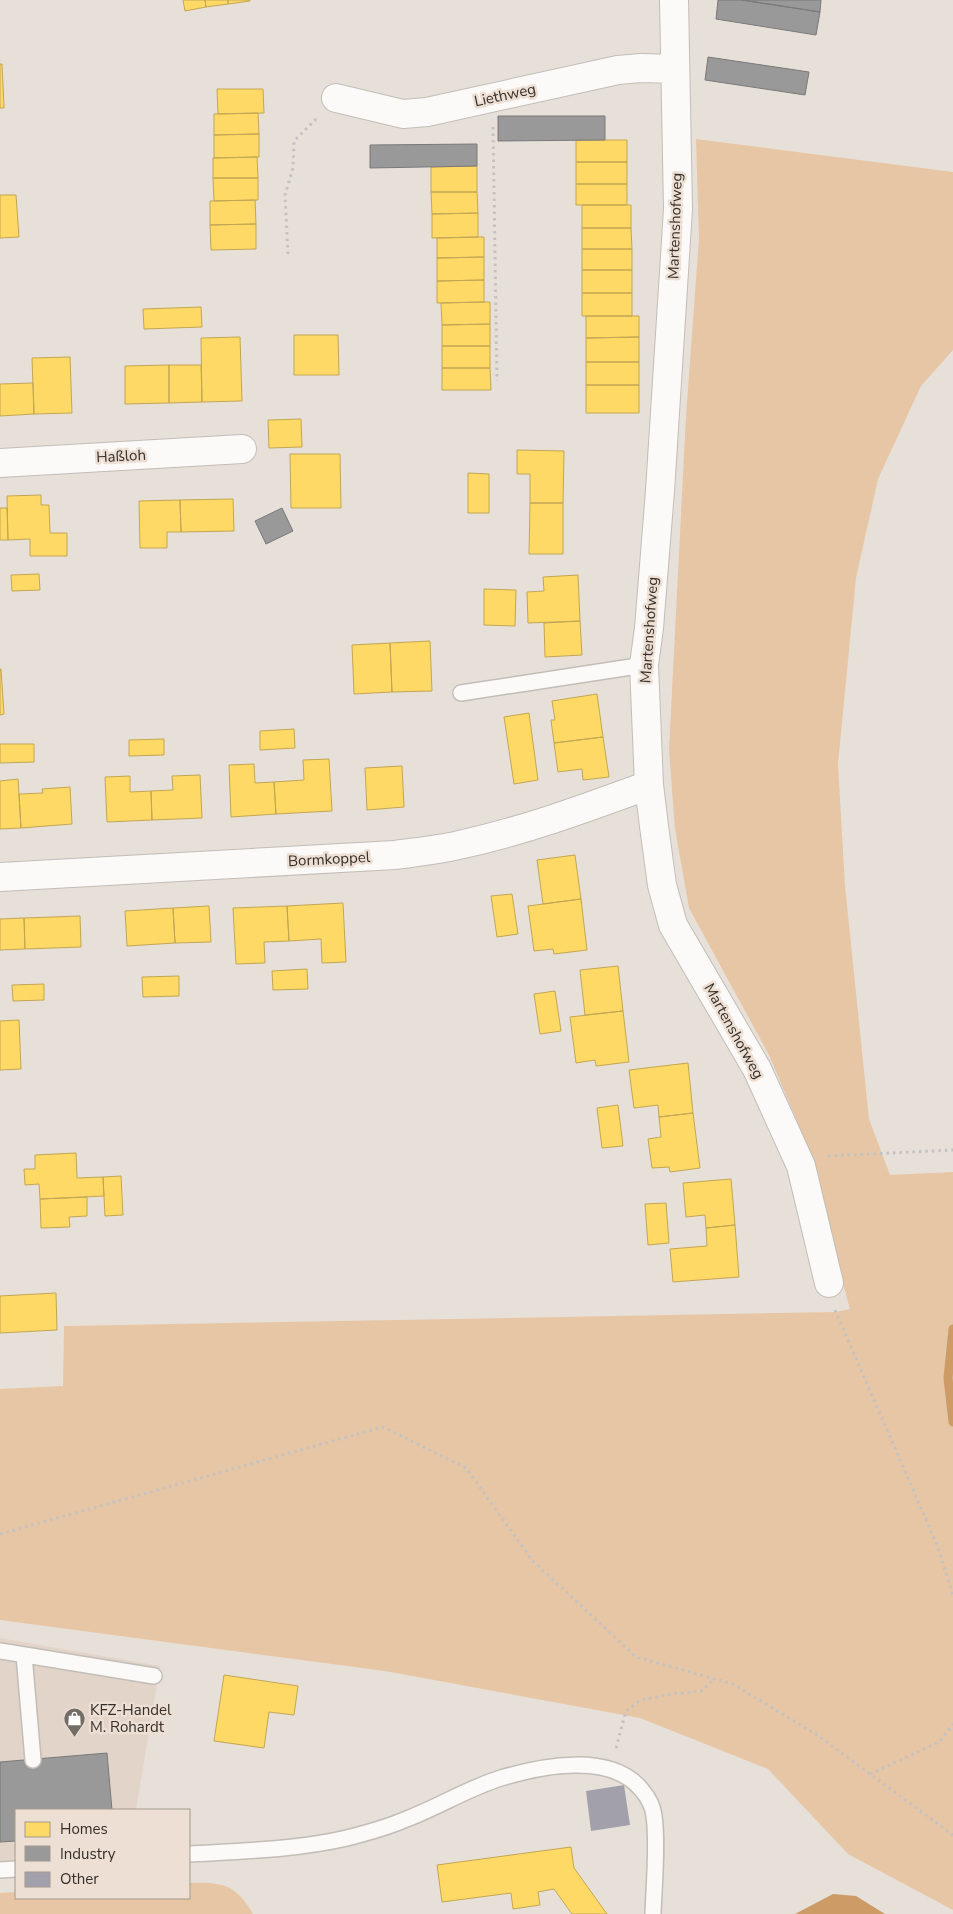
<svg xmlns="http://www.w3.org/2000/svg" width="953" height="1914" viewBox="0 0 953 1914" font-family="'Nunito Sans',sans-serif">
  <style>
    .built { fill: #e2d4c8 }
    .green { fill: #e7c6a5 }
    .water { fill: #cc9b66 }
    .homes { fill: #ffd966; stroke: #c2a654 }
    .industry { fill: #999; stroke: #7b7978 }
    .lines { fill: none; stroke-linecap: round; stroke-linejoin: round }
    .stream { stroke: #cc9b66; stroke-width: 9 }
    .building { fill: #a2a0ab }
    .service-casing { stroke: #c2bdb7; stroke-width: 18 }
    .minor-casing { stroke: #c2bdb7; stroke-width: 30 }
    .path { stroke: #c4c2c0; stroke-width: 3; stroke-dasharray: 2.5 4; stroke-linecap: butt }
    .service { stroke: #fbfaf9; stroke-width: 15 }
    .minor { stroke: #fbfaf9; stroke-width: 28 }
    .labels { text-anchor: middle; dominant-baseline: central; stroke-width: 5; stroke-linejoin: round; paint-order: stroke }
    .street-label { font-size: 15px; fill: #342f2a; stroke: #eddfd3 }
    .poi-label { font-size: 15px; fill: #342f2a; stroke: #eddfd3; text-anchor: start }
  </style>
  <rect width="100%" height="100%" fill="#e7e0d9"/>
  <path class="built" d="M 0,1638 L 160,1666 L 136,1810 L 16,1810 L 16,1860 L 0,1861 Z"/>
  <path class="green" d="M 696,139 L 953,172 L 953,350 L 921,386 L 878,479 L 856,578 L 838,764 L 845,886 L 869,1119 L 890,1175 L 953,1172 L 953,1910 L 848,1854 L 768,1769 L 640,1718 L 385,1671 L 0,1620 L 0,1389 L 63,1386 L 64,1326 L 836,1312 L 850,1309 L 800,1128 L 769,1055 L 689,908 L 675,829 L 669,750 L 686,416 L 699,238 Z
    M 189,1883 C 222,1882 236,1884 253,1914 L 0,1914 L 0,1893 L 16,1892 L 16,1898 L 189,1898 Z"/>
  <path class="water" d="M 833,1894 L 856,1896 L 885,1914 L 795,1914 Z"/>
  <path class="homes" d="M 183,0 L 205,0 L 206,7 L 185,11 Z
    M 205,0 L 228,0 L 228,4 L 206,7 Z
    M 228,0 L 250,0 L 250,1 L 228,4 Z
    M 0,64 L 2,64 L 4,108 L 0,108 Z
    M 217,89 L 263,89 L 264,113 L 218,114 Z
    M 258,113 L 259,134 L 214,135 L 214,114 Z
    M 259,134 L 259,157 L 214,158 L 214,135 Z
    M 576,140 L 627,140 L 627,162 L 576,162 Z
    M 257,157 L 258,178 L 213,178 L 213,158 Z
    M 576,162 L 627,162 L 627,184 L 576,184 Z
    M 477,166 L 477,192 L 431,192 L 431,167 Z
    M 213,178 L 258,178 L 258,200 L 214,201 Z
    M 576,184 L 627,184 L 627,205 L 576,205 Z
    M 431,192 L 477,192 L 478,213 L 432,214 Z
    M 0,195 L 16,195 L 19,237 L 0,238 Z
    M 255,200 L 256,224 L 210,225 L 210,201 Z
    M 582,205 L 631,205 L 631,228 L 582,228 Z
    M 478,213 L 478,237 L 432,238 L 432,214 Z
    M 256,224 L 256,249 L 211,250 L 210,225 Z
    M 582,228 L 631,228 L 632,249 L 582,249 Z
    M 478,237 L 484,237 L 484,257 L 437,258 L 437,238 Z
    M 582,249 L 632,249 L 632,270 L 582,270 Z
    M 484,257 L 484,280 L 437,281 L 437,258 Z
    M 582,270 L 632,270 L 632,293 L 582,293 Z
    M 484,280 L 484,302 L 437,303 L 437,281 Z
    M 582,293 L 632,293 L 632,316 L 582,316 Z
    M 484,302 L 490,302 L 490,324 L 442,325 L 441,303 Z
    M 201,307 L 202,327 L 144,329 L 143,309 Z
    M 586,316 L 639,316 L 639,337 L 586,338 Z
    M 490,324 L 490,346 L 442,346 L 442,325 Z
    M 294,335 L 338,335 L 339,375 L 294,375 Z
    M 240,337 L 242,401 L 202,402 L 201,338 Z
    M 639,337 L 639,362 L 586,362 L 586,338 Z
    M 442,346 L 490,346 L 490,368 L 442,368 Z
    M 70,357 L 72,413 L 34,414 L 32,358 Z
    M 586,362 L 639,362 L 639,385 L 586,385 Z
    M 169,365 L 201,365 L 202,402 L 169,403 Z
    M 169,365 L 169,403 L 125,404 L 125,366 Z
    M 442,368 L 490,368 L 491,390 L 442,390 Z
    M 33,383 L 34,414 L 0,416 L 0,384 Z
    M 586,385 L 639,385 L 639,413 L 586,413 Z
    M 301,419 L 302,447 L 269,448 L 268,420 Z
    M 517,450 L 564,451 L 563,503 L 530,503 L 530,474 L 517,474 Z
    M 290,454 L 340,454 L 341,508 L 291,508 Z
    M 468,473 L 489,474 L 489,513 L 468,513 Z
    M 41,495 L 41,505 L 49,505 L 50,533 L 67,533 L 67,556 L 30,556 L 30,539 L 8,540 L 7,496 Z
    M 233,499 L 234,531 L 181,532 L 180,500 Z
    M 180,500 L 181,532 L 167,532 L 167,548 L 140,548 L 139,501 Z
    M 530,503 L 563,503 L 563,554 L 529,554 Z
    M 0,508 L 7,508 L 8,540 L 0,540 Z
    M 39,574 L 40,590 L 12,591 L 11,575 Z
    M 578,575 L 580,621 L 528,623 L 527,592 L 544,591 L 543,577 Z
    M 484,589 L 516,590 L 515,626 L 484,625 Z
    M 580,621 L 582,655 L 545,657 L 544,623 Z
    M 430,641 L 432,691 L 392,692 L 390,643 Z
    M 390,643 L 392,692 L 354,694 L 352,645 Z
    M 0,669 L 1,669 L 4,714 L 0,715 Z
    M 597,694 L 603,737 L 554,743 L 551,720 L 555,720 L 552,701 Z
    M 529,713 L 538,780 L 514,784 L 504,717 Z
    M 294,729 L 295,748 L 260,750 L 260,731 Z
    M 603,737 L 609,777 L 583,780 L 582,769 L 558,772 L 554,743 Z
    M 164,739 L 164,755 L 129,756 L 129,740 Z
    M 0,744 L 34,744 L 34,762 L 0,763 Z
    M 329,759 L 332,811 L 276,814 L 274,782 L 304,780 L 303,760 Z
    M 254,764 L 255,783 L 274,782 L 276,814 L 231,817 L 229,765 Z
    M 402,766 L 404,807 L 367,810 L 365,768 Z
    M 200,775 L 202,818 L 152,820 L 151,791 L 173,790 L 172,776 Z
    M 130,776 L 130,792 L 151,791 L 152,820 L 107,822 L 105,777 Z
    M 18,779 L 21,828 L 0,829 L 0,781 Z
    M 70,787 L 72,824 L 21,828 L 19,794 L 43,793 L 42,789 Z
    M 575,855 L 581,899 L 543,904 L 537,860 Z
    M 512,894 L 518,934 L 497,937 L 491,896 Z
    M 581,899 L 587,950 L 554,954 L 553,949 L 534,951 L 528,906 Z
    M 343,903 L 346,962 L 322,963 L 321,939 L 289,941 L 287,906 Z
    M 209,906 L 211,942 L 175,943 L 173,908 Z
    M 287,906 L 289,941 L 264,942 L 265,963 L 236,964 L 233,908 Z
    M 173,908 L 175,943 L 127,946 L 125,911 Z
    M 80,916 L 81,947 L 25,949 L 24,918 Z
    M 24,918 L 25,949 L 0,950 L 0,919 Z
    M 618,966 L 623,1011 L 585,1015 L 580,970 Z
    M 307,969 L 308,989 L 273,990 L 272,971 Z
    M 179,976 L 179,996 L 143,997 L 142,977 Z
    M 44,984 L 44,1000 L 13,1001 L 12,985 Z
    M 555,991 L 561,1031 L 540,1034 L 534,994 Z
    M 623,1011 L 629,1062 L 596,1066 L 595,1060 L 576,1063 L 570,1017 Z
    M 19,1020 L 21,1069 L 0,1070 L 0,1021 Z
    M 688,1063 L 693,1113 L 659,1117 L 658,1105 L 634,1108 L 629,1070 Z
    M 618,1105 L 623,1146 L 602,1148 L 597,1108 Z
    M 693,1113 L 700,1168 L 670,1172 L 669,1167 L 652,1168 L 648,1139 L 661,1137 L 659,1117 Z
    M 76,1153 L 77,1178 L 103,1177 L 104,1196 L 40,1199 L 39,1184 L 25,1185 L 24,1169 L 35,1169 L 35,1155 Z
    M 121,1176 L 123,1215 L 105,1216 L 103,1177 Z
    M 731,1179 L 735,1225 L 706,1228 L 705,1215 L 686,1217 L 683,1183 Z
    M 87,1197 L 87,1216 L 69,1217 L 70,1227 L 41,1228 L 40,1199 Z
    M 666,1203 L 669,1243 L 648,1245 L 645,1204 Z
    M 735,1225 L 739,1277 L 673,1282 L 670,1249 L 707,1246 L 706,1228 Z
    M 56,1293 L 57,1330 L 0,1333 L 0,1296 Z
    M 224,1675 L 298,1686 L 294,1715 L 269,1712 L 264,1748 L 214,1741 Z
    M 571,1847 L 574,1868 L 607,1914 L 572,1914 L 554,1889 L 538,1892 L 540,1905 L 513,1909 L 511,1893 L 442,1902 L 437,1865 Z"/>
  <path class="industry" d="M 718,0 L 742,0 L 820,12 L 816,35 L 716,19 Z
    M 742,0 L 821,0 L 820,12 Z
    M 708,57 L 809,72 L 805,95 L 705,80 Z
    M 498,116 L 605,116 L 605,140 L 498,141 Z
    M 477,144 L 477,166 L 370,168 L 370,145 Z
    M 282,508 L 293,531 L 266,544 L 255,521 Z
    M 107,1753 L 112,1810 L 16,1810 L 16,1841 L 0,1842 L 0,1762 Z"/>
  <g class="lines">
    <path class="stream" d="M 953,1329 L 948,1378 L 953,1422"/>
  </g>
  <path class="building" d="M 624,1785 L 630,1825 L 591,1831 L 586,1791 Z"/>
  <g class="lines">
    <defs>
      <path id="service" d="M 461,693 L 644,665
        M 0,1651 L 154,1676
        M 24,1655 L 33,1760
        M 189,1854 C 241,1851 295,1850 347,1838 C 366,1833 386,1828 404,1820 C 437,1808 468,1788 501,1778 C 541,1766 610,1752 641,1789 C 648,1797 653,1806 654,1816 C 658,1844 654,1884 653,1914
        M 0,1870 L 16,1869"/>
      <path id="minor" d="M 674,0 L 678,209 L 660,491 L 649,628 L 644,665 L 649,785 L 654,826 L 662,885 L 673,925 L 757,1069 L 801,1166 L 829,1283
        M 336,98 L 403,114 L 427,112 L 618,70 L 641,68 L 675,69
        M 0,463 L 242,449
        M 0,877 L 395,855 C 416,852 438,850 459,845 C 524,831 586,808 649,785"/>
    </defs>
    <use href="#service" class="service-casing"/>
    <use href="#minor" class="minor-casing"/>
    <path class="path" d="M 493,127 L 497,381
      M 288,254 L 285,195 L 293,168 L 294,141 L 317,118
      M 828,1156 L 953,1150
      M 835,1310 L 937,1545 L 953,1595
      M 0,1534 L 383,1427 L 466,1468 L 532,1560 L 636,1657 L 733,1684 L 817,1735 L 953,1835
      M 616,1748 L 626,1711 L 641,1700 L 672,1694 L 702,1691 L 714,1679
      M 870,1774 L 939,1742 L 953,1724"/>
    <use href="#service" class="service"/>
    <use href="#minor" class="minor"/>
  </g>
  <defs>
    <symbol id="shop-pin" viewBox="-11 -11 22 30"><path d="M0 17L-7.5 6A9.5 9.5 0 1 1 7.5 6Z" fill="#736d67" stroke="#eddfd3"/><path d="M-5-2.5h2.3a2.7 3.5 0 0 1 5.4 0H5L5.5 6h-11ZM-1.5-2.5h3a1.5 2.3 0 0 0-3 0Z" fill="#fff"/></symbol>
  </defs>
  <g fill-rule="evenodd">
    <use href="#shop-pin" x="62" y="1706" width="25" height="34"/>
  </g>
  <g class="labels">
    <g class="street-label">
      <text transform="translate(505 95) rotate(-12)">Liethweg</text>
      <text transform="translate(675 226) rotate(-88)">Martenshofweg</text>
      <text transform="translate(121 456) rotate(-3)">Haßloh</text>
      <text transform="translate(649 630) rotate(-86)">Martenshofweg</text>
      <text transform="translate(329 859) rotate(-3)">Bormkoppel</text>
      <text transform="translate(734 1031) rotate(61)">Martenshofweg</text>
    </g>
    <g class="poi-label">
      <text x="90" y="1710">KFZ-Handel<tspan x="90" dy="17">M. Rohardt</tspan></text>
    </g>
  </g>
  <rect x="15" y="1809" width="175" height="90" fill="#eddfd3" stroke="#a3998f"/>
  <rect x="25" y="1822" width="25" height="15" fill="#ffd966" stroke="#a3998f"/>
  <text x="60" y="1834" font-size="15" fill="#342f2a">Homes</text>
  <rect x="25" y="1846" width="25" height="15" fill="#999999" stroke="#a3998f"/>
  <text x="60" y="1859" font-size="15" fill="#342f2a">Industry</text>
  <rect x="25" y="1872" width="25" height="15" fill="#a2a0ab" stroke="#a3998f"/>
  <text x="60" y="1884" font-size="15" fill="#342f2a">Other</text>
</svg>
